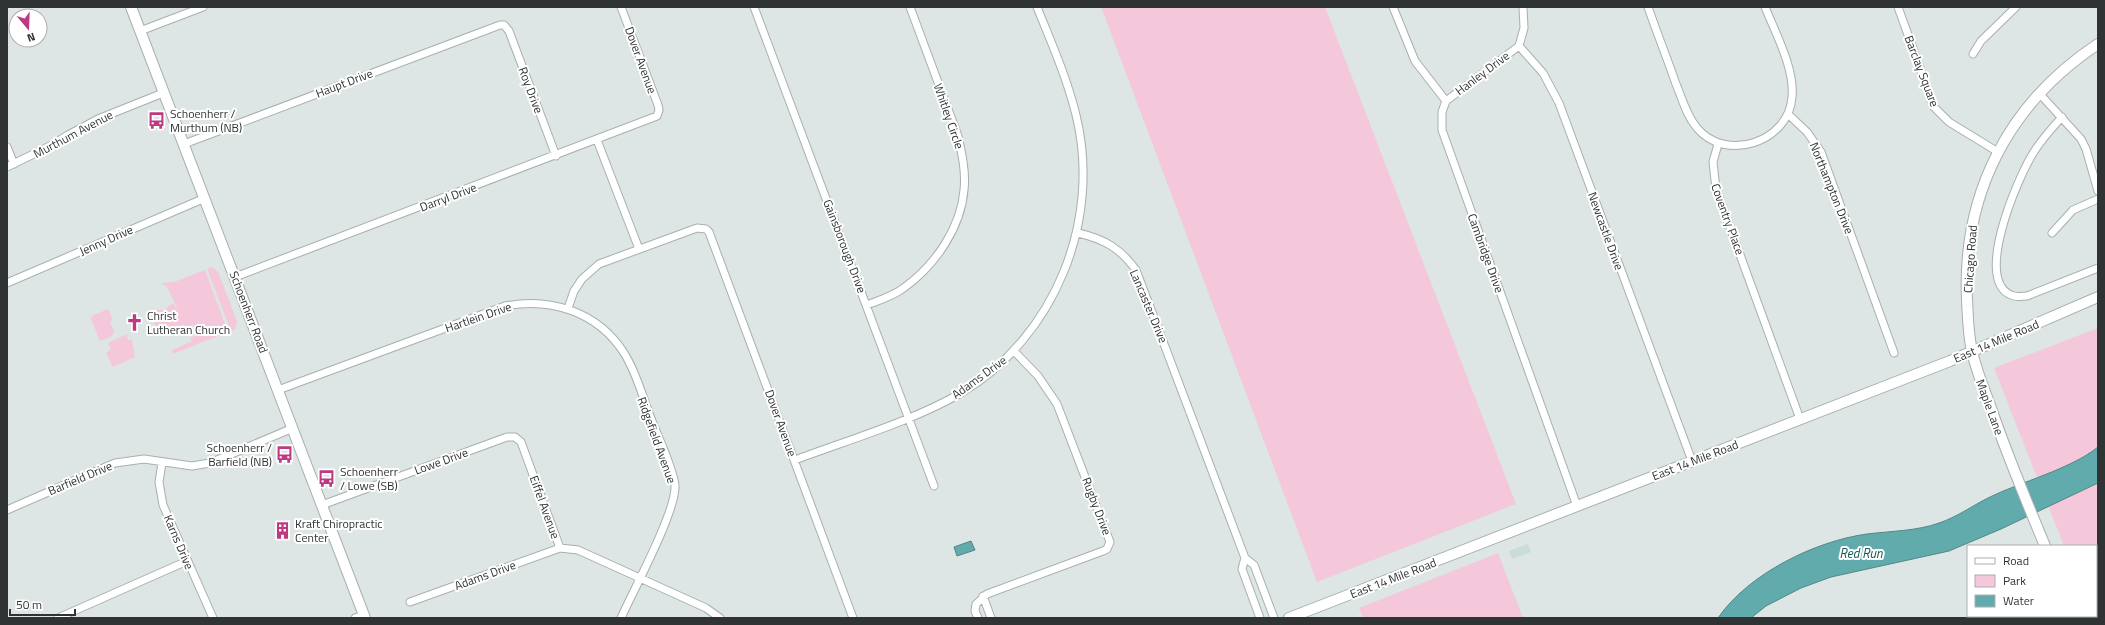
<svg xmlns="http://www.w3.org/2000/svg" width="2105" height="625" viewBox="0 0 2105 625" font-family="'Titillium Web',sans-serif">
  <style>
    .built { fill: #cadbdb }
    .green { fill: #f4c8da }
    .water { fill: #61abac; stroke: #528788 }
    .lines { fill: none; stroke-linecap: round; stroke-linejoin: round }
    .street-casing { stroke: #a8afaf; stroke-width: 9 }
    .secondary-casing { stroke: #a8afaf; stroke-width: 12 }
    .street { stroke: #fff; stroke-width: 7 }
    .secondary { stroke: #fff; stroke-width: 10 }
    .labels { text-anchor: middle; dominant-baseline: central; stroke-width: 4; stroke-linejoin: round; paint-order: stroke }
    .street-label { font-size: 12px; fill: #303333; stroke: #fff }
    .poi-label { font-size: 12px; fill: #303333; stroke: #fff; text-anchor: start }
    .water-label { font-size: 13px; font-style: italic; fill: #115354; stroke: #fff }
  </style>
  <rect width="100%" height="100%" fill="#dde5e5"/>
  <path class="built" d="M 1528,544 L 1531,552 L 1512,559 L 1509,551 Z"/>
  <path class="green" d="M 1101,7 L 1325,7 L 1516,504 L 1317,582 Z
    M 212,267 L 218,272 L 237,321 L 235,329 L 231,331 L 207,269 Z
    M 205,270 L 228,332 L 173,354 L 172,350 L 192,341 L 190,338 L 197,335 L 193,325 L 186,327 L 184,324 L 160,335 L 152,317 L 157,314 L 156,310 L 165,310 L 173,303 L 176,308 L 177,307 L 167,287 L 161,283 L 174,282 Z
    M 108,309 L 113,320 L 110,322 L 114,331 L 112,336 L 100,341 L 91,319 L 92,316 Z
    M 2098,328 L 2098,618 L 2092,618 L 2092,616 L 2096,616 L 2096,546 L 2064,546 L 1994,368 Z
    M 127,334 L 128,340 L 132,340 L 135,357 L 113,367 L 106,353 L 111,349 L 108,343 Z
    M 1498,553 L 1523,618 L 1363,618 L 1359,608 Z"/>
  <path class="water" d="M 2098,447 L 2098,483 L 2001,529 L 1949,551 L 1831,577 L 1801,588 L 1766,606 L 1751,618 L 1718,618 C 1748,574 1815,541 1867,534 C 1891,531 1917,531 1939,523 C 1957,517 1972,506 1988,498 C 2020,482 2071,469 2098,447 Z
    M 971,541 L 975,550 L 957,556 L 954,547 Z"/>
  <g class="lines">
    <defs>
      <path id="street" d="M 754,7 L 934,486
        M 1393,7 L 1415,61 L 1446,101
        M 1648,7 C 1657,33 1667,58 1676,84 C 1682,98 1686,115 1697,128 C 1726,163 1789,142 1792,97 C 1795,69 1775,32 1765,7
        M 1898,7 L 1934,107 L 1949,122 L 1998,152
        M 140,31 L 203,7
        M 1519,46 L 1543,73 L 1559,103 L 1692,461
        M 1519,46 L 1524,28 L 1523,7
        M 1973,54 L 1981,41 L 2016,7
        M 2039,93 L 2081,139 L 2086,149 L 2098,191
        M 1446,101 L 1442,112 L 1442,130 L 1577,506
        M 1446,101 L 1519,46
        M 1789,115 L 1807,132 L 1821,152 L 1894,353
        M 2062,117 C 2051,129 2040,141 2032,155 C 2018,178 1971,285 2014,296 C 2018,297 2023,296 2027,296 L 2098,268
        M 597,140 L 639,249
        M 184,144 L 500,25 L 504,25 L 509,31 L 556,156
        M 1718,144 L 1713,162 L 1716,189 L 1800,419
        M 7,147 L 14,164
        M 7,167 L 52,145 L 68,135 L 98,119 L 163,93
        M 1078,233 C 1104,239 1120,248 1136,270 L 1245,558
        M 2052,233 L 2073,210 L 2098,199
        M 235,277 L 657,116 L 659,110 L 658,105 L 621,7
        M 7,283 L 205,198
        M 867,305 C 880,300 894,296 905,287 C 935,265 961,228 964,190 C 966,172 962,154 958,136 L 910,7
        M 568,308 L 574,291 L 582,279 L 599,264 L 697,228 L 706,229 L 709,232 L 853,618
        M 278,390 L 505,306 C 551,297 598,312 624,353 C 637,373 643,399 652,421 C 658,437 674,470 675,486 C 676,512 633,591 621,618
        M 795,460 C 848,440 913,421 961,393 C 1055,337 1102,220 1076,115 C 1067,78 1051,42 1037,7
        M 162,463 L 159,482 L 163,505 L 213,618
        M 322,505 L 507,437 L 515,437 L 521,442 L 560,548 L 578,550 L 706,608 L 720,618
        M 7,510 L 115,463 L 144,459 L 192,466 L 210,463 L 293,428
        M 983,596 L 991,618
        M 410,602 L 560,548
        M 58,618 L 187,561
        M 355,618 L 364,615
        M 978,618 L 975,611 L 976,604 L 987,594 L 1103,551 L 1107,549 L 1110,542 L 1057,404 L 1038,376 L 1014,351
        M 1260,618 L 1242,569 L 1245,558 L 1254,565 L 1274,618"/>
      <path id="secondary" d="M 131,7 L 365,618
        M 2045,546 C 2026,500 2007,455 1991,408 C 1984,389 1976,370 1972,351 C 1968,334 1968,317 1967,300 C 1962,193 2009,103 2098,44
        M 2073,616 L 2074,618
        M 1289,618 L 1950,361 L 2098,297"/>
    </defs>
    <use href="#street" class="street-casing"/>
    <use href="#secondary" class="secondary-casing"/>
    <use href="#street" class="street"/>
    <use href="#secondary" class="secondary"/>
  </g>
  <defs>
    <symbol id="bus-bare" viewBox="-9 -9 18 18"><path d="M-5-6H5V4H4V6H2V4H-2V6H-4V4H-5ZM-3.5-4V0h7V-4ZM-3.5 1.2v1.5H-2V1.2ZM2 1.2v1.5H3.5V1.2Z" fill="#bd3a80" stroke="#fff" stroke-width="2.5" paint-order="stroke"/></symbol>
    <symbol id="church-bare" viewBox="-9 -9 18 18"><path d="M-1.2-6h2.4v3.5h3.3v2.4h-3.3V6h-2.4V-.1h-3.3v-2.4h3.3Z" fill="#bd3a80" stroke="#fff" stroke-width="2.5" paint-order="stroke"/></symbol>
    <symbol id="building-bare" viewBox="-9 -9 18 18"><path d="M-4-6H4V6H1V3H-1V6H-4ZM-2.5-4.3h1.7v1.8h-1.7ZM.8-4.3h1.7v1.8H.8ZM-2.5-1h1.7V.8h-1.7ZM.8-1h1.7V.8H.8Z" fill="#bd3a80" stroke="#fff" stroke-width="2.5" paint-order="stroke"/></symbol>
  </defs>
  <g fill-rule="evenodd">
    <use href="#bus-bare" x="144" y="108" width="25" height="25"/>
    <use href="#church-bare" x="122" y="310" width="25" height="25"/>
    <use href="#bus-bare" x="272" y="442" width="25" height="25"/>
    <use href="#bus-bare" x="314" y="466" width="25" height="25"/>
    <use href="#building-bare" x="270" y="518" width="25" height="25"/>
  </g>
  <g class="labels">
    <g class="street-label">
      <text transform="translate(641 60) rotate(70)">Dover Avenue</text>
      <text transform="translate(1922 71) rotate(69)">Barclay Square</text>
      <text transform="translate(1482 73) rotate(-37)">Hanley Drive</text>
      <text transform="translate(344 83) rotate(-21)">Haupt Drive</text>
      <text transform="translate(531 90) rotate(69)">Roy Drive</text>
      <text transform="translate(949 116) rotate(71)">Whitley Circle</text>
      <text transform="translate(73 134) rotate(-28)">Murthum Avenue</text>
      <text transform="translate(1832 188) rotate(68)">Northampton Drive</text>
      <text transform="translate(448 197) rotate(-21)">Darryl Drive</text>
      <text transform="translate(1728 219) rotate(70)">Coventry Place</text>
      <text transform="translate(1606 231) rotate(70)">Newcastle Drive</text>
      <text transform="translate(106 240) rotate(-24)">Jenny Drive</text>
      <text transform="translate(845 246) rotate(69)">Gainsborough Drive</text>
      <text transform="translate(1486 253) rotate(70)">Cambridge Drive</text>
      <text transform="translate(1970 259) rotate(-86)">Chicago Road</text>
      <text transform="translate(1149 306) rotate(67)">Lancaster Drive</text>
      <text transform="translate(249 312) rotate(69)">Schoenherr Road</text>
      <text transform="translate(478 317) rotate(-19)">Hartlein Drive</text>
      <text transform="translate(1996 341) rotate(-23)">East 14 Mile Road</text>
      <text transform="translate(979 377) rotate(-36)">Adams Drive</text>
      <text transform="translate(1990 407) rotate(70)">Maple Lane</text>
      <text transform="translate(781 423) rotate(70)">Dover Avenue</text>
      <text transform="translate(657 440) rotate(70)">Ridgefield Avenue</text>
      <text transform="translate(1695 460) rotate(-21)">East 14 Mile Road</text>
      <text transform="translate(441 461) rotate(-20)">Lowe Drive</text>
      <text transform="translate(80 478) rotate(-23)">Barfield Drive</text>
      <text transform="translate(1097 506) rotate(69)">Rugby Drive</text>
      <text transform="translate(545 507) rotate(70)">Eiffel Avenue</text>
      <text transform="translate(179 542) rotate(67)">Karns Drive</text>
      <text transform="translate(485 575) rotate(-20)">Adams Drive</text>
      <text transform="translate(1393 578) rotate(-21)">East 14 Mile Road</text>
    </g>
    <g class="poi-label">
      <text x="170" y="113">Schoenherr /<tspan x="170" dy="14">Murthum (NB)</tspan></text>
      <text x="147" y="315">Christ<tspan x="147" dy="14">Lutheran Church</tspan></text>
      <text x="272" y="447" text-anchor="end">Schoenherr /<tspan x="272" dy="14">Barfield (NB)</tspan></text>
      <text x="340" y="471">Schoenherr<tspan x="340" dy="14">/ Lowe (SB)</tspan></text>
      <text x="295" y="523">Kraft Chiropractic<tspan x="295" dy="14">Center</tspan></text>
    </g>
    <g class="water-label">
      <text x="1861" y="553">Red Run</text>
    </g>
  </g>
  <rect width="2105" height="625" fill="none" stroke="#303333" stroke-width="16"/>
  <rect x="1967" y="545" width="130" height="72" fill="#ffffff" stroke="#acadad"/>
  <rect x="1975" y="558" width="20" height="6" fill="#ffffff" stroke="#acadad"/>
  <text x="2003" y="565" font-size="12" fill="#303333">Road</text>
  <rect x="1975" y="575" width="20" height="12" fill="#f4c8da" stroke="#acadad"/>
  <text x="2003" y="585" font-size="12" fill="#303333">Park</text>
  <rect x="1975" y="595" width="20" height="12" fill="#61abac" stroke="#acadad"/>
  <text x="2003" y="605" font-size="12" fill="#303333">Water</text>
  <g transform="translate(28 28) rotate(161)"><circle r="19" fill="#ffffff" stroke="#acadad"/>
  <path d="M0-3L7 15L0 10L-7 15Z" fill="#bd3a80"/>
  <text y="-6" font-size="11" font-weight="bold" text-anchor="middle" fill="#303333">N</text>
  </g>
  <path d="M10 609v6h65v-6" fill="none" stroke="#303333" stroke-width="2"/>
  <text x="16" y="609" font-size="12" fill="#303333" stroke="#ffffff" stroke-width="3" paint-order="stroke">50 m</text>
</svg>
